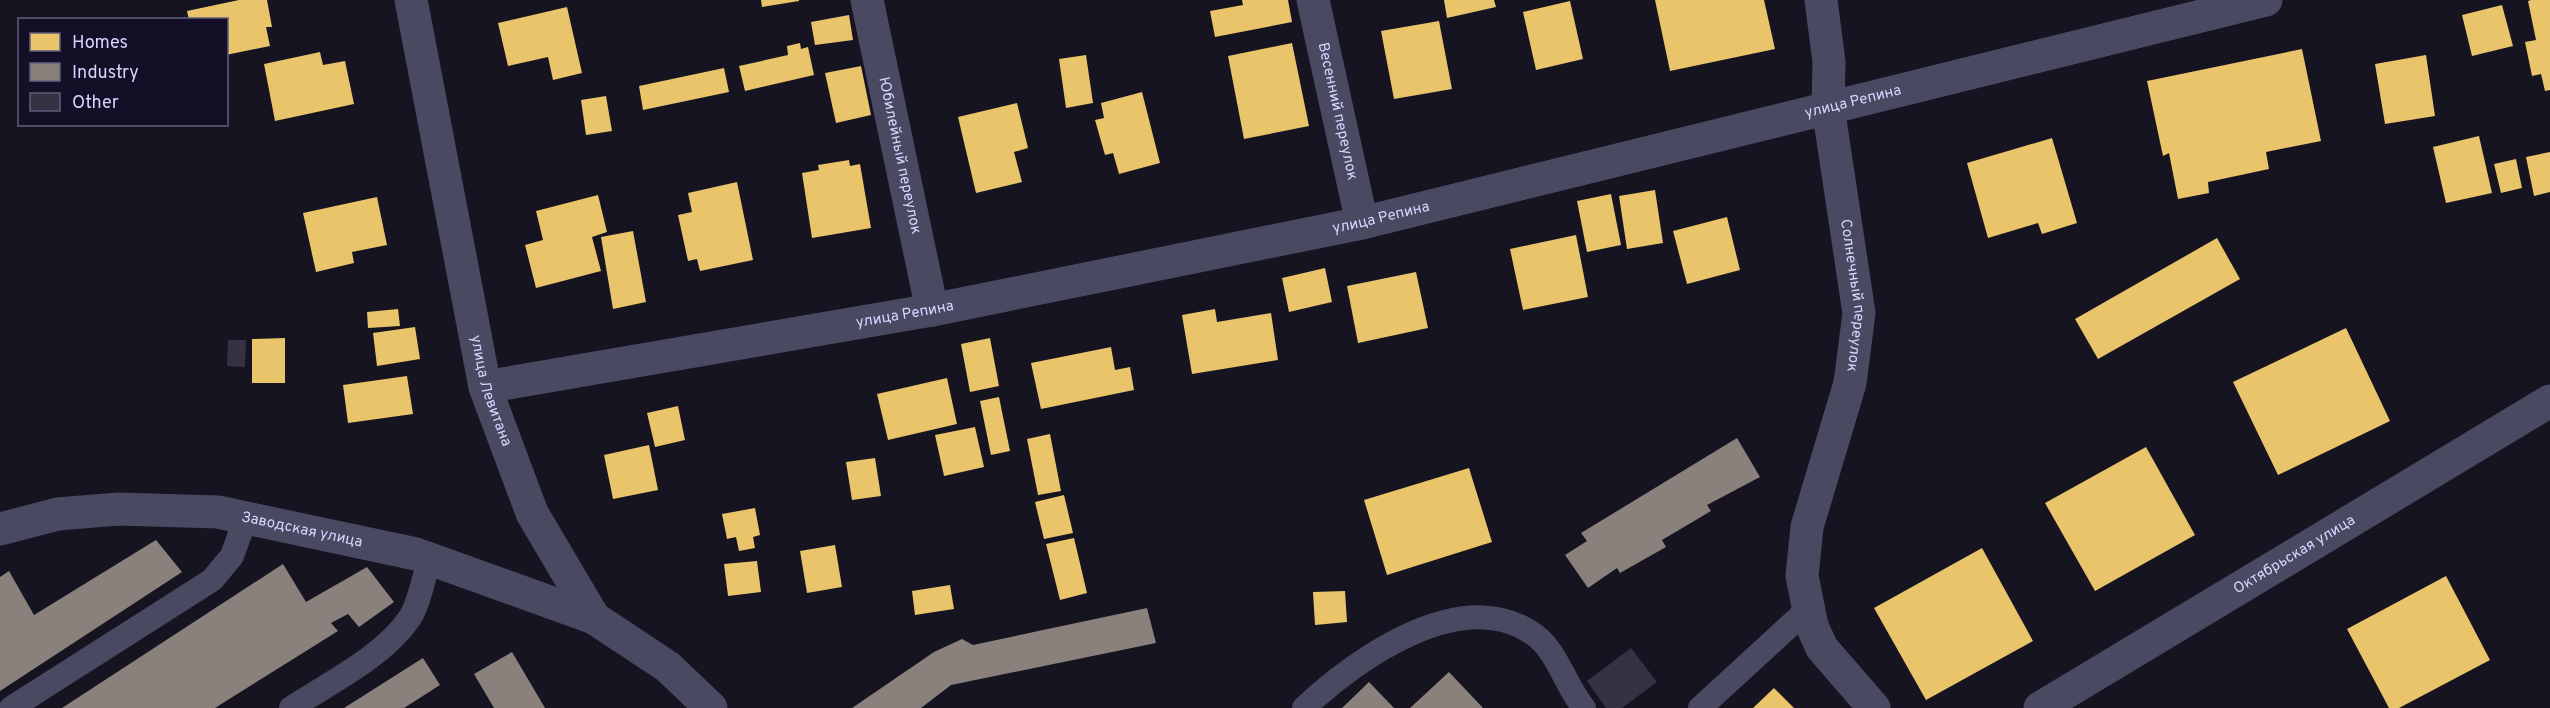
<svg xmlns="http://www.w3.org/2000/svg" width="2550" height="708" viewBox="0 0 2550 708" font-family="Overpass,sans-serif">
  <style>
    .homes { fill: #e9c46a }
    .industry { fill: #8a817c }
    .building { fill: #343243 }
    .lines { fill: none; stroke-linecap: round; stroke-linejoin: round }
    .service { stroke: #4a4962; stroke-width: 24 }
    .minor { stroke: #4a4962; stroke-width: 33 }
    .tertiary { stroke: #4a4962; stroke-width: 33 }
    .labels { text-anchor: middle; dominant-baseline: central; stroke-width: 6; stroke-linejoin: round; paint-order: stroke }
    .street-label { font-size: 15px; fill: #d9d4ff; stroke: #130f26 }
  </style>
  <rect width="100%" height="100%" fill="#161421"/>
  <path class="homes" d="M 239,0 L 267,0 L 272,27 L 266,27 L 270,46 L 226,55 L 226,20 L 189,20 L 187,11 Z
    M 761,0 L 799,0 L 799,1 L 762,7 Z
    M 1242,0 L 1288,0 L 1292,22 L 1215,37 L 1210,11 L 1243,5 Z
    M 1444,0 L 1494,0 L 1496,7 L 1447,18 Z
    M 1655,0 L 1764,0 L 1775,49 L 1670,71 Z
    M 2531,0 L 2550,0 L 2550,90 L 2545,91 L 2541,74 L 2532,76 L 2525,42 L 2536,40 L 2528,1 Z
    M 1570,1 L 1583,59 L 1536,70 L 1523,12 Z
    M 2502,5 L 2513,46 L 2472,56 L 2462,15 Z
    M 567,7 L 582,73 L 553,80 L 548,57 L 508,66 L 498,23 Z
    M 849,15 L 853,40 L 815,45 L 811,22 Z
    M 1439,21 L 1452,89 L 1394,99 L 1381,31 Z
    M 800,43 L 801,49 L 808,47 L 814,75 L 745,91 L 739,66 L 788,55 L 787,46 Z
    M 1292,43 L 1309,126 L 1244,139 L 1228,56 Z
    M 2302,49 L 2321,141 L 2266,152 L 2269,169 L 2208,182 L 2209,193 L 2178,199 L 2169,153 L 2163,156 L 2147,81 Z
    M 320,52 L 323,65 L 345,61 L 354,104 L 275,121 L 264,64 Z
    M 1086,55 L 1093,103 L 1066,108 L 1059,59 Z
    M 2426,55 L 2435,116 L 2385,124 L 2375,64 Z
    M 861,66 L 871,115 L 836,123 L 825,73 Z
    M 724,68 L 729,92 L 643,110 L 639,86 Z
    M 1142,92 L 1160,163 L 1119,174 L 1113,153 L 1105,155 L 1095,120 L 1104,118 L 1101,103 Z
    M 606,96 L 612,131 L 586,135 L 581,100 Z
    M 1017,103 L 1028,148 L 1014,152 L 1022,182 L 976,193 L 958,117 Z
    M 2479,136 L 2492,193 L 2446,203 L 2433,147 Z
    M 2052,138 L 2077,223 L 2042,234 L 2038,223 L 1988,238 L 1967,163 Z
    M 2550,152 L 2550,192 L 2534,196 L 2526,157 Z
    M 2516,159 L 2522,188 L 2501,193 L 2494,164 Z
    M 849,160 L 850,166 L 860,164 L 871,228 L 812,238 L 802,173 L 819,170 L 818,165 Z
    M 737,182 L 753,260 L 700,271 L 697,259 L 688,261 L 678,215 L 692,212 L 688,193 Z
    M 1655,190 L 1663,243 L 1627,249 L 1619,196 Z
    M 1611,194 L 1621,245 L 1587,252 L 1577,201 Z
    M 598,195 L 607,232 L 592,237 L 601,271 L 536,288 L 525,245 L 543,240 L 536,211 Z
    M 377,197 L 387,245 L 352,252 L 354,263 L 316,272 L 303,213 Z
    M 1727,217 L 1740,270 L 1687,284 L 1673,231 Z
    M 633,231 L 646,302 L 613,309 L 601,237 Z
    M 1576,235 L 1588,297 L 1523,310 L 1510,249 Z
    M 2217,238 L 2240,279 L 2098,359 L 2075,319 Z
    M 1325,268 L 1332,302 L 1289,312 L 1282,278 Z
    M 1416,272 L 1428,328 L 1358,343 L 1347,286 Z
    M 398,309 L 400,326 L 368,328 L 367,312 Z
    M 1215,309 L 1217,322 L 1271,313 L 1278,360 L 1192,374 L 1182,315 Z
    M 415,327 L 420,359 L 377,366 L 373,333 Z
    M 2346,328 L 2390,421 L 2278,475 L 2233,382 Z
    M 285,338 L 285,383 L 252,383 L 252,339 Z
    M 990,338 L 999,386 L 970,392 L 961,344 Z
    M 1111,347 L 1115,370 L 1130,367 L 1134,390 L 1041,409 L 1031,363 Z
    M 407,376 L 413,414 L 348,423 L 343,385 Z
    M 947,378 L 957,424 L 888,440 L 877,394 Z
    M 999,397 L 1010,451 L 991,455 L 980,401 Z
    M 678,406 L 685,440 L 655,447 L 647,413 Z
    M 975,427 L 984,467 L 944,476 L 935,435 Z
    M 1050,434 L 1061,491 L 1038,495 L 1027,439 Z
    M 649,445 L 658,490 L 613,499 L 604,455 Z
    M 2146,447 L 2195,535 L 2095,591 L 2045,503 Z
    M 875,458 L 881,496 L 852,500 L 846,462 Z
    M 1469,468 L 1492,542 L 1387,575 L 1364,500 Z
    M 1064,495 L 1073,533 L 1044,539 L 1035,502 Z
    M 755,508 L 760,535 L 753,537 L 755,548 L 739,551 L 736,537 L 727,539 L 722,514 Z
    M 1074,538 L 1087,593 L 1060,600 L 1046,544 Z
    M 835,545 L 842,587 L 807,593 L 800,551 Z
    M 1982,548 L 2033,641 L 1926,700 L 1874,608 Z
    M 757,561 L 761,592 L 728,596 L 724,564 Z
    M 2446,576 L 2490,660 L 2399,708 L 2389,708 L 2347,629 Z
    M 950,585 L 954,609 L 915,615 L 912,591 Z
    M 1345,591 L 1347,622 L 1315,625 L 1313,592 Z
    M 1774,688 L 1794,708 L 1753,708 Z"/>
  <path class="industry" d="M 1737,438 L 1760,477 L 1707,505 L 1711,511 L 1662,540 L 1666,547 L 1620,573 L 1617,568 L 1588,588 L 1565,555 L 1587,541 L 1581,533 Z
    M 156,540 L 182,572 L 0,691 L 0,577 L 9,571 L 34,615 Z
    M 283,564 L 306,602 L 367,567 L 394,602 L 359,627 L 348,614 L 331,623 L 338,631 L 215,708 L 62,708 Z
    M 1147,608 L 1156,643 L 951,685 L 921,708 L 852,708 L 934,652 L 962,639 L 973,645 Z
    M 512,652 L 545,708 L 494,708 L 474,674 Z
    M 423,658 L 440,685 L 404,708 L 344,708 Z
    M 1449,672 L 1483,708 L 1410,708 Z
    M 1369,682 L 1394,708 L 1342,708 Z"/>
  <path class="building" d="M 228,340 L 246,340 L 245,367 L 227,366 Z
    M 1631,648 L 1657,682 L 1622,708 L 1606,708 L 1587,681 Z"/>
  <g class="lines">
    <path class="service" d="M 11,708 L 212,580 L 232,556 L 246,517
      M 291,708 C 329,683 383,657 409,619 C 419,605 424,576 430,558
      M 1304,708 C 1357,658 1464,582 1536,636 C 1558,653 1566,687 1584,708
      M 1700,708 L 1808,609"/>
    <g class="minor">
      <path id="s1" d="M 867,0 L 932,310"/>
      <path id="s2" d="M 1313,0 L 1362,223"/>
      <path id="s3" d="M 1821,0 L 1829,62 L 1828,107 L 1859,313 L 1850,383 L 1807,527 L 1802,576 L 1812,626 L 1822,648 L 1874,708"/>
      <path id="s4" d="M 485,387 L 932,310 L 1362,223 L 2266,0"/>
    </g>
    <g class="tertiary">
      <path id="s5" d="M 411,0 L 485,387 L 532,513 L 594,618 L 668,667 L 711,708"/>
      <path id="s6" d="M 0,529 L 58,514 L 118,509 L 218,512 L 416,554 L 594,618"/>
      <path id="s7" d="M 2040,708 L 2550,401"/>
    </g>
  </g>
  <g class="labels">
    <g class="street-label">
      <text stroke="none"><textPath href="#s4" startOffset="1398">улица Репина</textPath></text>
      <text stroke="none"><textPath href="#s2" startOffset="114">Весенний переулок</textPath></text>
      <text stroke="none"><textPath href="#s1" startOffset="159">Юбилейный переулок</textPath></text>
      <text stroke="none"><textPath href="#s4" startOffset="912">улица Репина</textPath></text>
      <text stroke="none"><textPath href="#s3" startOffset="298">Солнечный переулок</textPath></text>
      <text stroke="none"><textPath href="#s4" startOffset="426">улица Репина</textPath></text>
      <text stroke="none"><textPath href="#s5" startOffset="399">улица Левитана</textPath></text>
      <text stroke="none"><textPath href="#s6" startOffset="306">Заводская улица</textPath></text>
      <text stroke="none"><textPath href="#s7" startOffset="297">Октябрьская улица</textPath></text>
    </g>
  </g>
  <rect x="18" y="18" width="210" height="108" fill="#130f26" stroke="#625e7d" stroke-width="1.5"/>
  <rect x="30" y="33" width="30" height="18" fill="#e9c46a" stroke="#625e7d" stroke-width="1.5"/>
  <text x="72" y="48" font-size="18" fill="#d9d4ff">Homes</text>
  <rect x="30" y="63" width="30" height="18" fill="#8a817c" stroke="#625e7d" stroke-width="1.5"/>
  <text x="72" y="78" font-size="18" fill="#d9d4ff">Industry</text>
  <rect x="30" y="93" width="30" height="18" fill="#343243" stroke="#625e7d" stroke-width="1.5"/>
  <text x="72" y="108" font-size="18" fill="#d9d4ff">Other</text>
</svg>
